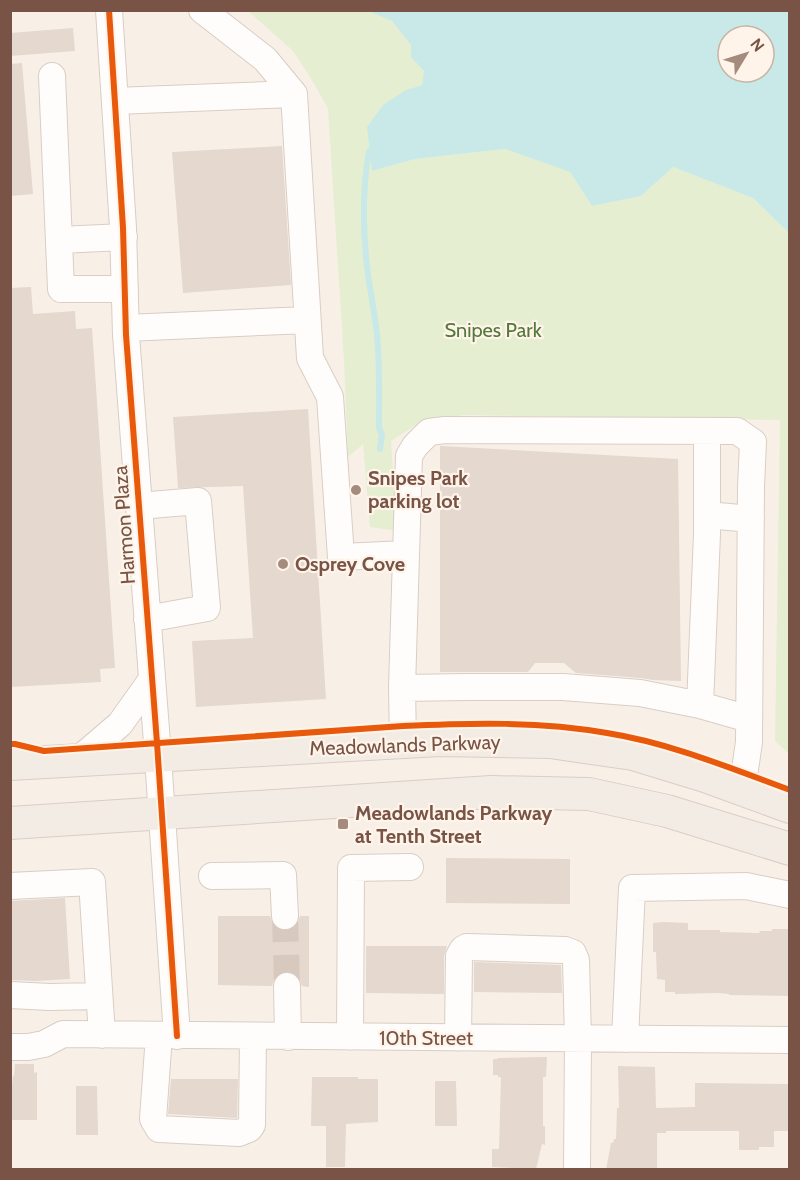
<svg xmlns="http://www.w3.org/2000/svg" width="800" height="1180" viewBox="0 0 800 1180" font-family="Cabin,sans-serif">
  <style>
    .green { fill: #e5eed0 }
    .water { fill: #c8e9e8; fill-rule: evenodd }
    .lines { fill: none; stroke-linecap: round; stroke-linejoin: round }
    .stream { stroke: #c8e9e8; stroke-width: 6 }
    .building { fill: #e4d8cf }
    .minor-tunnel { stroke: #d8c9bf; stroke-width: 26; stroke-dasharray: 26 13; stroke-linecap: butt }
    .minor-casing { stroke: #d9cdc5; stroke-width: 28 }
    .major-casing { stroke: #dacdc7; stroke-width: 34 }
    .minor { stroke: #fefdfb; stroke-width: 26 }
    .major { stroke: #f2ece4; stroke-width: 32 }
    .cycleway-casing { stroke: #fff4e9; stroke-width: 10 }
    .cycleway { stroke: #e8590c; stroke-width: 6 }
    .poi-dot { fill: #a58a7e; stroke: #fff4e9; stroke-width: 2 }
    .labels { text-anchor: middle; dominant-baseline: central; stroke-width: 4.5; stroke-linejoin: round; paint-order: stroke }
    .park-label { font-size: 20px; fill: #52793a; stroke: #fff4e9 }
    .poi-label { font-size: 20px; font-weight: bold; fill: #785346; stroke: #fff4e9; text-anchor: start }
    .street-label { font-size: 20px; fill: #785346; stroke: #fff4e9 }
  </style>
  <rect width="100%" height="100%" fill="#f8f0e7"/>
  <path class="green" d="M 248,11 L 368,11 L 392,21 L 411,45 L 411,57 L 425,71 L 422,85 L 406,90 L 372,171 L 415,159 L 505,149 L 570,172 L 592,206 L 641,196 L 673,167 L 753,198 L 789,233 L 789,754 L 775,741 L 780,420 L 464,415 L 422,421 L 391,441 L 397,531 L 370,527 L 363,444 L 348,457 L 344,361 L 328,109 L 315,85 L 293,51 Z"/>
  <path class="water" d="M 368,11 L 789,11 L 789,233 L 753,198 L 673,167 L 641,196 L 592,206 L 570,172 L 505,149 L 415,159 L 372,171 L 367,127 L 383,105 L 406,90 L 422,85 L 424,71 L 411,57 L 411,45 L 392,21 ZM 728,36 L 764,36 L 764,72 L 728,72 Z"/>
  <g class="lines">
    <path class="stream" d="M 369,151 C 362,191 363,235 368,275 C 371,295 375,315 377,335 C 380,366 379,397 379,428 L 382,435 L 380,449"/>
  </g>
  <path class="building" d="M 73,28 L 75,51 L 10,56 L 10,33 Z
    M 22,63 L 33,194 L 10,196 L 10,64 Z
    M 282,146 L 291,285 L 183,293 L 172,152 Z
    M 31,287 L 33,314 L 75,311 L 76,329 L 92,328 L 115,668 L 100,669 L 101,682 L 10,687 L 10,288 Z
    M 308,409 L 326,699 L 196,707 L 192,641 L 253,638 L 243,486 L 178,488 L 173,417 Z
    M 440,446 L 678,459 L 681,681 L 653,680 L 641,678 L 576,673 L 564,663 L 535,663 L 528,672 L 440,672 Z
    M 446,858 L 570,859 L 570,904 L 446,903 Z
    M 65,898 L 70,979 L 35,981 L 10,980 L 10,901 Z
    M 218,916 L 270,916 L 273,925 L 278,929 L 285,931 L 294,928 L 298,923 L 300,916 L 309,916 L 309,987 L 302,986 L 299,978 L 294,973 L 287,971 L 279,974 L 274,979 L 272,986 L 218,985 Z
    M 663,922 L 688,923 L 688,930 L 720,930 L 720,932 L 760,933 L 759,931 L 772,931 L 772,929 L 789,929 L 789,996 L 729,995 L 729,994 L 718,993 L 675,994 L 675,992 L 665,992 L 665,980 L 657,979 L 656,952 L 653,952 L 653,923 Z
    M 366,946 L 447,946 L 444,956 L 444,994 L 366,993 Z
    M 474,962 L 561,965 L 562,993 L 474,992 Z
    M 547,1057 L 546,1077 L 543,1077 L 543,1126 L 545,1126 L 545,1145 L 542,1144 L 536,1169 L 492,1167 L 492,1149 L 499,1149 L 501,1077 L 498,1077 L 498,1075 L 493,1075 L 493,1059 L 497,1059 L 498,1058 Z
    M 15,1064 L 34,1064 L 34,1073 L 37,1072 L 37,1120 L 10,1120 L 10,1086 L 12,1086 L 13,1076 L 14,1076 Z
    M 618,1066 L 655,1067 L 656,1108 L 695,1107 L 695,1083 L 789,1084 L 789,1131 L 774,1131 L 774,1147 L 759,1147 L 759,1150 L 739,1150 L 739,1131 L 666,1131 L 666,1133 L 657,1133 L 657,1168 L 649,1168 L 649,1170 L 606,1170 L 611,1143 L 613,1143 L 614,1139 L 616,1139 L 617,1108 L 619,1108 Z
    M 312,1077 L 358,1077 L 358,1079 L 378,1079 L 378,1122 L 346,1124 L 345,1167 L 326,1167 L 326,1126 L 311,1126 Z
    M 171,1079 L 238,1079 L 237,1118 L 168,1114 Z
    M 435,1081 L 456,1081 L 457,1126 L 435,1126 Z
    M 76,1086 L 97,1086 L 98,1135 L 76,1135 Z"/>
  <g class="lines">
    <path class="minor-tunnel" d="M 285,916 L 287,986"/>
    <defs>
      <path id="minor" d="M 109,10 L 123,228 L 126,335 L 157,743 L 177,1036
        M 202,10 L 265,59 L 294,94 L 310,358 L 330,397 L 341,557 L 406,554
        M 52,76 L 61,289 L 125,289
        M 115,101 L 294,94
        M 59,240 L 124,237
        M 126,328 L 307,320
        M 139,506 L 198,501 L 207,608 L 147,619
        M 707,515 L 751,519
        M 402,688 L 467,687 L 563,687 L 640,693 L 700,705 L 749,719
        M 700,705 L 707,534 L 707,431
        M 403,742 L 402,688 L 409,456 L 415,446 L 429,432 L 445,430 L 737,431 L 753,442 L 751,487 L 749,742 L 742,790
        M 78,760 L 120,724 L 152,679
        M 212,876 L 283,875 L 285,916
        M 10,886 L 92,882 L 102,1035
        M 287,986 L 288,1037
        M 10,995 L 50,997 L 99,996
        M 159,1035 L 153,1119 L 159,1129 L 239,1133 L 249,1129 L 252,1125 L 253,1037
        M 350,1037 L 351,868 L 410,867
        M 458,1038 L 459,956 L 463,949 L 467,947 L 565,950 L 573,953 L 576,960 L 578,1039 L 577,1170
        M 625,1039 L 632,888 L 746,886 L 790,895
        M 10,1047 L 28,1047 L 44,1044 L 63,1034 L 790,1040"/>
      <path id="major" d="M 10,764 L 440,740 L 550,742 L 633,754 L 705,776 L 790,807
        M 10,823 L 491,792 L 589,794 L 667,811 L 790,849"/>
    </defs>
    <use href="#minor" class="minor-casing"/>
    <use href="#major" class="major-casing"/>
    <use href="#minor" class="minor"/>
    <use href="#major" class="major"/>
    <defs>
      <path id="cycleway" d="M 109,10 L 123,228 L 126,335 L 157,743 L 177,1036
        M 10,744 L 15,744 L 44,751 L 403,726 C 470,723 540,721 607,733 C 670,743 730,768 790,790"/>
    </defs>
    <use href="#cycleway" class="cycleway-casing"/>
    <use href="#cycleway" class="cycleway"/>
  </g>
  <g class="poi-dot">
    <circle cx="356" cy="490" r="6"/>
    <circle cx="283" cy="564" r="6"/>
    <rect x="337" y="818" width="12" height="12" rx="3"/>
  </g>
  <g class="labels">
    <g class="park-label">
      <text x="493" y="330">Snipes Park</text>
    </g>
    <g class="poi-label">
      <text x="368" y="478">Snipes Park<tspan x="368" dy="23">parking lot</tspan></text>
      <text x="295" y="564">Osprey Cove</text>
      <text x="355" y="813">Meadowlands Parkway<tspan x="355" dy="23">at Tenth Street</tspan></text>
    </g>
    <g class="street-label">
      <text transform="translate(124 525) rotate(-94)">Harmon Plaza</text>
      <text transform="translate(405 745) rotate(-2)">Meadowlands Parkway</text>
      <text x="426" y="1038">10th Street</text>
    </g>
  </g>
  <rect width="800" height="1180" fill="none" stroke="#785346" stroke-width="24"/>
  <g transform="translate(746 54) rotate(52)"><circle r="28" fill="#fff4e9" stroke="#c9b4a8" stroke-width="1.5"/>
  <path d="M0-4.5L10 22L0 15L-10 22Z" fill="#a58a7e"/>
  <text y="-9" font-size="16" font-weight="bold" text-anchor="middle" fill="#785346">N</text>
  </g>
</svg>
